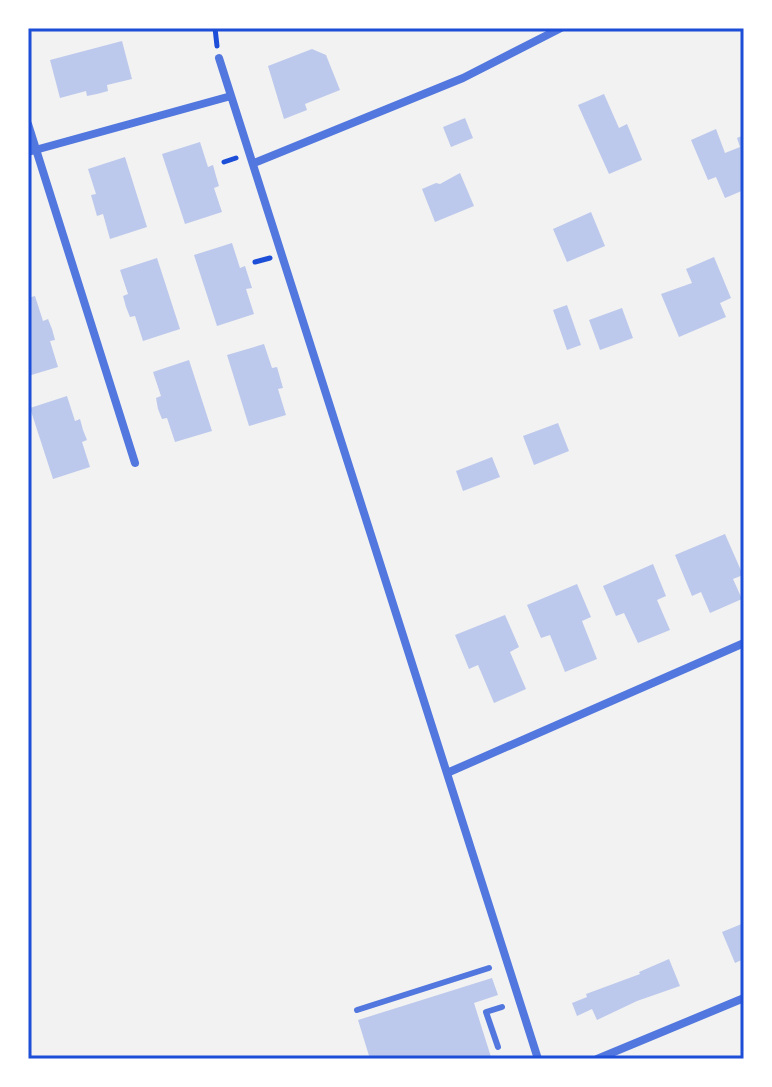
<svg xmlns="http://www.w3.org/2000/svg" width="772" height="1087" viewBox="0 0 772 1087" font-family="Signika,sans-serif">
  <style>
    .building { fill: #bdc9ec }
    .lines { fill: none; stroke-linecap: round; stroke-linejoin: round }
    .path { stroke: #1d4ed8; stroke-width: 5 }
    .service { stroke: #5277de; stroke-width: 6 }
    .minor { stroke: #5277de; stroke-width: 8 }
    .neatline { fill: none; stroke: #1d4ed8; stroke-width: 3 }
  </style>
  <rect width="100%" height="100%" fill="#f2f2f2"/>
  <path class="building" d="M 122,41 L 132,79 L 107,85 L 108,91 L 97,94 L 87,96 L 86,91 L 60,98 L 50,60 Z
    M 312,49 L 326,55 L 340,90 L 305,104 L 307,110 L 284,119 L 268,66 Z
    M 604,94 L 619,128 L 627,124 L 642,160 L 609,174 L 578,105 Z
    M 465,118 L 473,138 L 451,147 L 443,127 Z
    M 716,129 L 725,153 L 740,147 L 737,138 L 744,135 L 744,190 L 725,198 L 716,177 L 708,180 L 691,140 Z
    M 200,142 L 208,167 L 213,165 L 216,176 L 219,186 L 214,188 L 222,212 L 185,224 L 162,154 Z
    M 125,157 L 147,227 L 110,239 L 103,214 L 97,216 L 91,195 L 96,194 L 88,169 Z
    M 460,173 L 474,206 L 435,222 L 422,189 L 436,183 L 440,184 Z
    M 591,212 L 605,246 L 567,262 L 553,229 Z
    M 232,243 L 240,268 L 245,266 L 252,288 L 246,289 L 254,314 L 217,326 L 194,255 Z
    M 714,257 L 731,298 L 720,303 L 726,317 L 679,337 L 661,294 L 692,283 L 686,269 Z
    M 157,258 L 180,329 L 143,341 L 135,316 L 130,317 L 126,307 L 123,296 L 128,294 L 120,270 Z
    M 35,296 L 43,321 L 48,319 L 52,329 L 55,340 L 50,341 L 58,367 L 28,376 L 28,298 Z
    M 567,305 L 581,345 L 567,350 L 553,310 Z
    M 622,308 L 633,338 L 600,350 L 589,320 Z
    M 264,344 L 272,368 L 277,367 L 283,388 L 278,389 L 286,415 L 249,426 L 227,355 Z
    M 189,360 L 212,431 L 175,442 L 167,418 L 162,419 L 158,409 L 156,398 L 161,396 L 153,372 Z
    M 67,396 L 75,421 L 80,419 L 83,430 L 87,440 L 82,442 L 90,467 L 53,479 L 30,408 Z
    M 558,423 L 569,451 L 534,465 L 523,436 Z
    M 492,457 L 500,477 L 463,491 L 456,471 Z
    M 725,534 L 743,575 L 733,579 L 742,599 L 710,613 L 701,592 L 692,596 L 675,555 Z
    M 653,564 L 666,596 L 657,600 L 670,630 L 638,643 L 624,613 L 616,616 L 603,586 Z
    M 577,584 L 591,617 L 582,621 L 597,659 L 565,672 L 550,635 L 541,638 L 527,605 Z
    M 505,615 L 519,647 L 510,652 L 526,689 L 494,703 L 478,665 L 469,669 L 455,635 Z
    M 744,923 L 744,959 L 735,963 L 722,932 Z
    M 669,959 L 680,986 L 637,1001 L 597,1020 L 592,1009 L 577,1016 L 572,1003 L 587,997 L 586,994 L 640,974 L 639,972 Z
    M 492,978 L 498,995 L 474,1003 L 491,1057 L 370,1059 L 358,1020 Z"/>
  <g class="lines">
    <path class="path" d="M 215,28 L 217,46
      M 224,162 L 236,158
      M 255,262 L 270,258"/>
    <path class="service" d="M 357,1010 L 489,968
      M 498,1047 L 486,1012 L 502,1007"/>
    <path class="minor" d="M 219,58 L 538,1059
      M 28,124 L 135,463
      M 28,152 L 231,96
      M 254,163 L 463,78 L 561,28
      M 447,773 L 744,643
      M 597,1059 L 744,998"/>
  </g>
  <rect width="772" height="1087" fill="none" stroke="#ffffff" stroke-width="60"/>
  <rect x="30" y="30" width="712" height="1027" class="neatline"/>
</svg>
